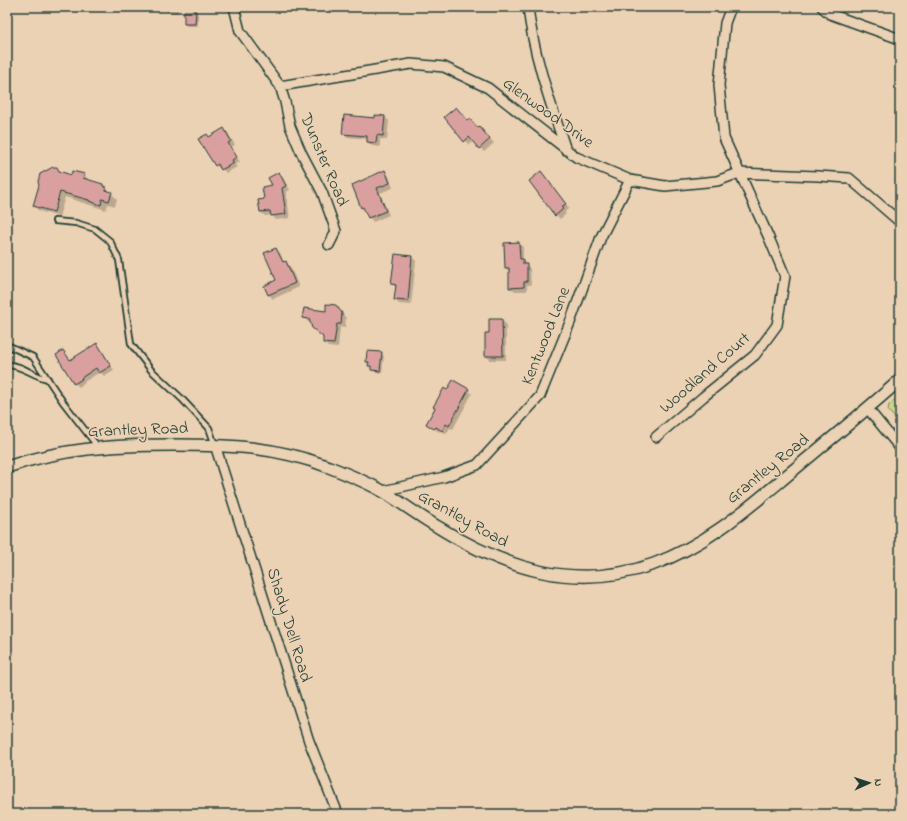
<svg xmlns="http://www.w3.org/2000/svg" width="907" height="821" viewBox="0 0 907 821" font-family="'Indie Flower',sans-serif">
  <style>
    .green { fill: #cbd588; stroke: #75895e }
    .shadow { fill: #0003 }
    .building { fill: #daa09f; stroke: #1f3d34 }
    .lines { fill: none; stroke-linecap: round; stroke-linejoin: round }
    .service-casing { stroke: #1f3d34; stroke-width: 8 }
    .minor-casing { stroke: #1f3d34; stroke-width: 12 }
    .tertiary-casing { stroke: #1f3d34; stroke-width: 14 }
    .service { stroke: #ecd2b4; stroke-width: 4.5 }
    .minor { stroke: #ecd2b4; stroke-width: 9 }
    .tertiary { stroke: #ecd2b4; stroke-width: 11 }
    .labels { text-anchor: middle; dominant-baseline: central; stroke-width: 3.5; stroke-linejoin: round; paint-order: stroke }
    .street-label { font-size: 17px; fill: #1f3d34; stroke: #ecd2b4 }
  </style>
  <rect width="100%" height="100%" fill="#ecd2b4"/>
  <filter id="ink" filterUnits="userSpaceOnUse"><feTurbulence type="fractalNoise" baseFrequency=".025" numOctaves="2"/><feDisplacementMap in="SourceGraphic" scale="8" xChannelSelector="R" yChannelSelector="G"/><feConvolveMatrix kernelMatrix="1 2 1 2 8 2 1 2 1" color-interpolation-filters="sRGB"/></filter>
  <g filter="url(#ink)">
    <path class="green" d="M 900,395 L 900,424 L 888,410 L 889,405 Z"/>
    <path class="shadow" d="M 164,7 L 178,7 L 178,13 L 168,12 Z
      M 195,12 L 198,14 L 198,26 L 187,26 L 185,24 Z
      M 385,117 L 389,121 L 387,140 L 380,139 L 380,147 L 372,146 L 368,142 L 368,139 L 347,137 L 343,133 L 376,119 Z
      M 445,117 L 467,121 L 483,132 L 494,143 L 484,152 L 474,141 L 469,145 Z
      M 224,129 L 228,133 L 235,145 L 231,147 L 240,162 L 235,164 L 237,167 L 226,173 L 222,168 L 220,169 L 216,165 L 209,137 Z
      M 56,168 L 62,173 L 72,176 L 84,175 L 90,181 L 103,185 L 117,199 L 115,206 L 108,204 L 106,210 L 65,197 L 59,217 L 39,211 L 34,206 Z
      M 385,171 L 389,176 L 393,188 L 380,193 L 389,215 L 373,222 L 362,207 Z
      M 541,172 L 569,208 L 565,212 L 566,214 L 560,219 L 556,215 Z
      M 279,173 L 283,178 L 290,190 L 286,192 L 290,218 L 276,220 L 272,215 L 265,216 L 261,212 L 265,200 Z
      M 519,243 L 523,247 L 523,261 L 530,269 L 531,285 L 527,285 L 527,291 L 515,291 L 510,287 L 510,272 L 506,268 Z
      M 276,249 L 280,253 L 284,263 L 286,262 L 290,266 L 299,287 L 273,299 L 269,295 L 277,281 Z
      M 412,257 L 416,261 L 411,305 L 399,304 L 395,300 L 396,288 L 393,284 Z
      M 340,311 L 346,318 L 345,328 L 340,327 L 338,348 L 328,347 L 324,343 L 324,338 L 311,322 L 308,322 L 303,317 L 327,312 Z
      M 501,320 L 506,324 L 506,360 L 490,360 L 486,356 L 490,334 Z
      M 97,345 L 101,349 L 114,370 L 104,376 L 100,372 L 84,382 L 85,383 L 79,387 L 75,383 L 63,352 L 70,361 Z
      M 381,353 L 384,356 L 382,373 L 375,372 L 367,362 Z
      M 468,390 L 472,394 L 453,429 L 450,428 L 446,434 L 440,430 L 439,432 L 427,424 L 447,392 Z"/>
    <path class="building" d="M 184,11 L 196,11 L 195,24 L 184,24 Z
      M 456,107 L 467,120 L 469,118 L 478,128 L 479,126 L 490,139 L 479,149 L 469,137 L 464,142 L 444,117 Z
      M 344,115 L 375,118 L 375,115 L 385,116 L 383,136 L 377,135 L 376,143 L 367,142 L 367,136 L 342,134 Z
      M 224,128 L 231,141 L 228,143 L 237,157 L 232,160 L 234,163 L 221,170 L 218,164 L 215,166 L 198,139 L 207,134 L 209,137 Z
      M 53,167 L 57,167 L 59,171 L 71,175 L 72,171 L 85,174 L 83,178 L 103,184 L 103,186 L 106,187 L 105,190 L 112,192 L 109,201 L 102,199 L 101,205 L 89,201 L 89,200 L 60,192 L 54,212 L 33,206 L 39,185 L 38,182 L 40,174 Z
      M 385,170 L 390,183 L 377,188 L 386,211 L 368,218 L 363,207 L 361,208 L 352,185 Z
      M 541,171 L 566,204 L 561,207 L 563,209 L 555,216 L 529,181 Z
      M 279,172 L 286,186 L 282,188 L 286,214 L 271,216 L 270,211 L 260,212 L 258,200 L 264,199 L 262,187 L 272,185 L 268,178 Z
      M 519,242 L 520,259 L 523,259 L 523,264 L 527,264 L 527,282 L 524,282 L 524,287 L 509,288 L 509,268 L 505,268 L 504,243 Z
      M 276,248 L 283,262 L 286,261 L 295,283 L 268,295 L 264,286 L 276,280 L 264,253 Z
      M 395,254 L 412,256 L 408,301 L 394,300 L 396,285 L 391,284 Z
      M 326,304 L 336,305 L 342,313 L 341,324 L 337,324 L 334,344 L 323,343 L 323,337 L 312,328 L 309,319 L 302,318 L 304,308 L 326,311 Z
      M 489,319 L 502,319 L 503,356 L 485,356 L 485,333 L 489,333 Z
      M 97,343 L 111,366 L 99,373 L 96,368 L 81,378 L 82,379 L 74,384 L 56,355 L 63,350 L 70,360 Z
      M 367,351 L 382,352 L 380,371 L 371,370 L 371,366 L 368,366 L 369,362 L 366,362 Z
      M 453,380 L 469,389 L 449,426 L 446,424 L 442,431 L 436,427 L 434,429 L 426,424 L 435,408 L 433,407 L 444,388 L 447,390 Z"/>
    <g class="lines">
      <defs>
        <path id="service" d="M 55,221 L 76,223 L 95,229 L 110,241 L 119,260 L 131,344 L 151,370 L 182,399 L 209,428 L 215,445
          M 7,345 L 33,357 L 63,402 L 98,447
          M 7,365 C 21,364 34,377 48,379"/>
        <path id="minor" d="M 234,7 L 240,31 L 280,86 L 285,102 L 290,126 L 301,152 L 322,192 L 336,231 L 329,245
          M 528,7 C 533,54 551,105 566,150
          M 822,7 L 830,14 L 900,39
          M 280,86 L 411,64 L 444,67 L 488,88 L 576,157 L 630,180 L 665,186 L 717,181 L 739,173 L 818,176 L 849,178 L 900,222
          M 868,409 L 900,448
          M 656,437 L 703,397 L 755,355 L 777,325 L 785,276 L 769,238 L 724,138 L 719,85 L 725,23 L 731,7
          M 215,445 L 309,741 L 338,814
          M 383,491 L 444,477 L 477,465 L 540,396 L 571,320 L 601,237 L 630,180"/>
        <path id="tertiary" d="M 7,467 C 64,448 114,445 173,445 C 230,445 275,446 329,467 C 347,474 367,482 384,492 C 402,503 419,516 438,527 C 506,569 575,592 654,564 C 707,545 748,508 790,473 C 827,442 864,412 900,380"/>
      </defs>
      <use href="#service" class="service-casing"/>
      <use href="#minor" class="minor-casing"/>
      <use href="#tertiary" class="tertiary-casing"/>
      <use href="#service" class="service"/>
      <use href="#minor" class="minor"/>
      <use href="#tertiary" class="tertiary"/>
    </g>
  </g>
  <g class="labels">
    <g class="street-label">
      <text transform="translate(548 113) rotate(36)">Glenwood Drive</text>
      <text transform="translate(324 160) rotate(67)">Dunster Road</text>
      <text transform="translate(546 336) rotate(-68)">Kentwood Lane</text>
      <text transform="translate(705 373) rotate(-41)">Woodland Court</text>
      <text transform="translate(138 430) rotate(-2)">Grantley Road</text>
      <text transform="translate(768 469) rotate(-39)">Grantley Road</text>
      <text transform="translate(463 519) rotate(29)">Grantley Road</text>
      <text transform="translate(289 625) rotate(73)">Shady Dell Road</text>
    </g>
  </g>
  <rect width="907" height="821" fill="none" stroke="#ecd2b4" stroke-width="24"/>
  <rect x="12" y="12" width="883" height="797" fill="none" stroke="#1f3d34" stroke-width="1.5" filter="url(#ink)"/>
  <g transform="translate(869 783) rotate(87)" stroke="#ecd2b4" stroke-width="3" paint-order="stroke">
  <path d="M0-3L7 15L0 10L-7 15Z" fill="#1f3d34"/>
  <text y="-6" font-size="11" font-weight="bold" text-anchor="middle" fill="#1f3d34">N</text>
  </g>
</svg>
